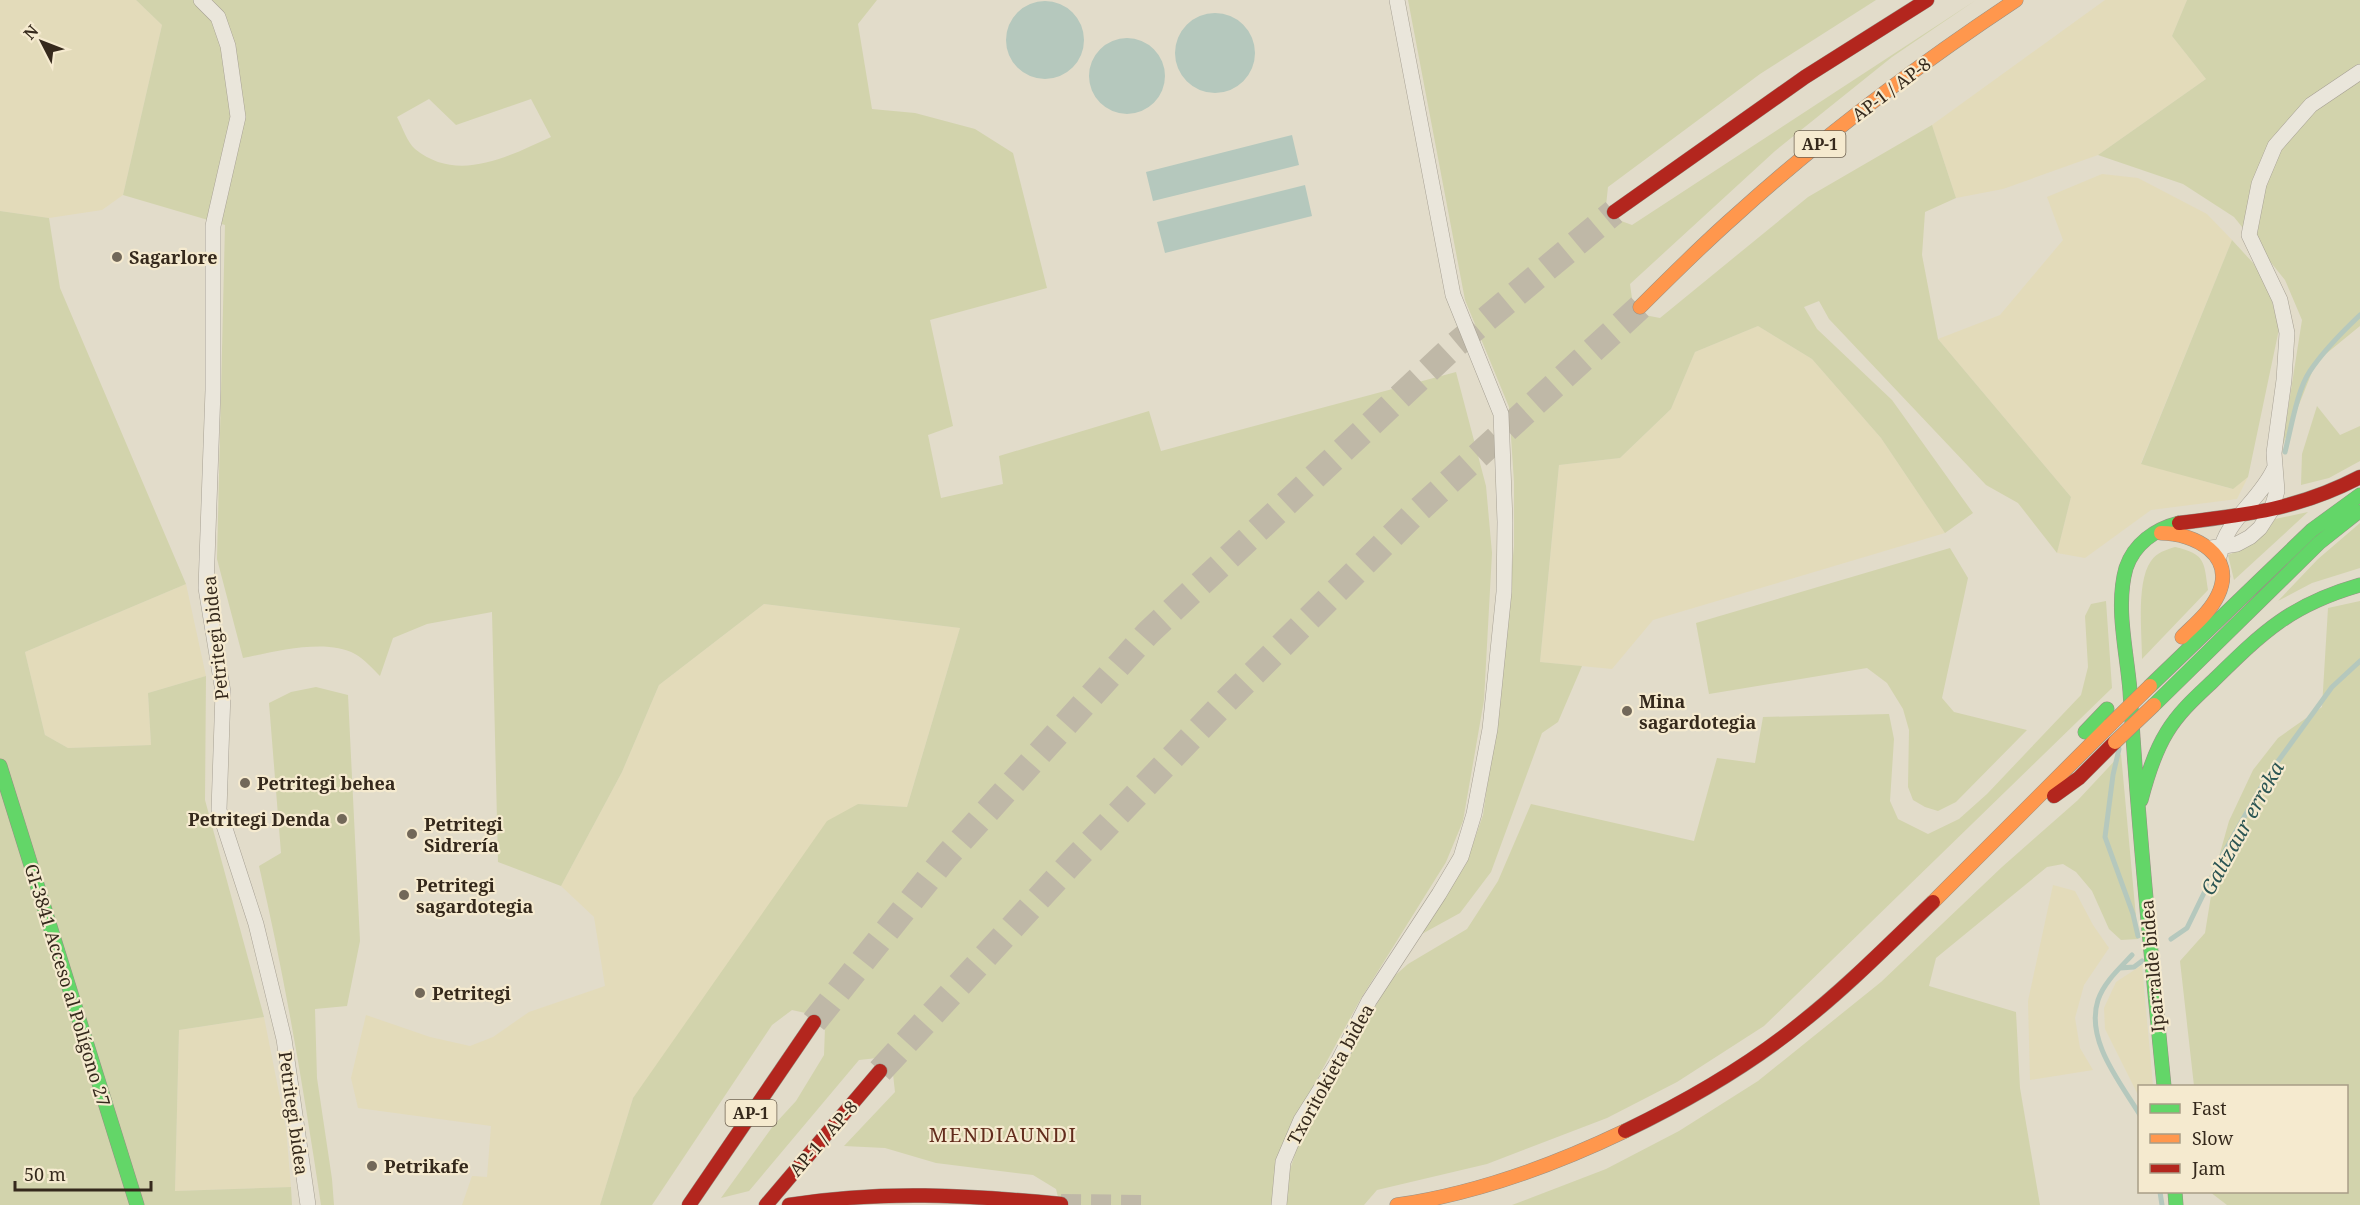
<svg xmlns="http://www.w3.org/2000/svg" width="2360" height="1205" viewBox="0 0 2360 1205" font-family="'Noto Serif',serif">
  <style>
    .farmland { fill: #e3dbba }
    .green { fill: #d2d3ac; fill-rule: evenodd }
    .water { fill: #b5c8bd }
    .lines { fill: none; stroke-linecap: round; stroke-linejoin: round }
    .stream { stroke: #b5c8bd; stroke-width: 5 }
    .secondary-tunnel { stroke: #bfb8a7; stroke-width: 20; stroke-dasharray: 20 10; stroke-linecap: butt }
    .highway-tunnel { stroke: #bfb8a7; stroke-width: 26; stroke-dasharray: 26 13; stroke-linecap: butt }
    .street-casing { stroke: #a7a194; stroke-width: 16 }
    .fast-casing { stroke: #979084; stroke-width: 15 }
    .slow-casing { stroke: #979084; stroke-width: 15 }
    .jam-casing { stroke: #979084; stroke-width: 15 }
    .street { stroke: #eae6db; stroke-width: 15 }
    .fast { stroke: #63d668; stroke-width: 14 }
    .slow { stroke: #ff974d; stroke-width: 14 }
    .jam { stroke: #b3261e; stroke-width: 14 }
    .slow-bridge-casing { stroke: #979084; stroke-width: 15; stroke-linecap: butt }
    .slow-bridge { stroke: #ff974d; stroke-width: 14 }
    .poi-dot { fill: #726859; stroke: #f5eacf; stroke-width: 2 }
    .labels { text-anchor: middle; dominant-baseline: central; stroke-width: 4.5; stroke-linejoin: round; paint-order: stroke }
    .shield { fill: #f5eacf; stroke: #6f6352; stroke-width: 1.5 }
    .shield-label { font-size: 16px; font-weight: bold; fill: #35291c }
    .street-label { font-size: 18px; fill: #35291c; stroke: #f5eacf }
    .poi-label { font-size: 18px; font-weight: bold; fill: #35291c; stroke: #f5eacf; text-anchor: start }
    .water-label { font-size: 20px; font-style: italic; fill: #2b5553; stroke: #f5eacf }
    .neighbourhood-label { font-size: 20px; letter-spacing: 1.5px; fill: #622c1c; stroke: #f5eacf }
  </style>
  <rect width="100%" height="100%" fill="#e2dcca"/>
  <path class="farmland" d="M 0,0 L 136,0 L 162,25 L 123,195 L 102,210 L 49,218 L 0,211 Z
    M 2105,0 L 2187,0 L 2172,36 L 2206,79 L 2098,155 L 2003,189 L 1956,198 L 1932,125 Z
    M 2102,174 L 2138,178 L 2207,214 L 2232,240 L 2141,463 L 2232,489 L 2248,477 L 2237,499 L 2151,510 L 2085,558 L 2057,553 L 2071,497 L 1938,339 L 2000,315 L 2063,240 L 2047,197 Z
    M 1758,326 L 1812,359 L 1881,438 L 1945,533 L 1653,620 L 1612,669 L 1540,662 L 1559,465 L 1620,458 L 1671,409 L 1695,352 Z
    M 186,584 L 206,676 L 148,693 L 151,745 L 68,748 L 45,735 L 25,652 Z
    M 764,604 L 960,628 L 907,807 L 858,804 L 633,1098 L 600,1205 L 462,1205 L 472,1176 L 487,1177 L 491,1126 L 358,1108 L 351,1078 L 366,1015 L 430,1037 L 470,1046 L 493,1037 L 529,1012 L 605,986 L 594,917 L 561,886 L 622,772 L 659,685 Z
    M 2053,885 L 2075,891 L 2093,925 L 2109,948 L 2084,985 L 2075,1018 L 2080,1048 L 2093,1070 L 2030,1080 L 2028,1001 Z
    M 2142,965 L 2153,1086 L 2140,1086 L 2139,1097 L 2105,1029 L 2104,1008 L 2116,982 Z
    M 264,1017 L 286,1128 L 291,1187 L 175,1191 L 179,1030 Z"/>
  <path class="green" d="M 136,0 L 877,0 L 858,24 L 872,109 L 915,113 L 975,129 L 1013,153 L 1047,288 L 930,320 L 953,426 L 928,435 L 941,498 L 1003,484 L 999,456 L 1149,411 L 1161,451 L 1456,372 L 1486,486 L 1492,553 L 1484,700 L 1463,821 L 1446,862 L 1360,1000 L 1295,1120 L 1273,1205 L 1060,1205 L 1056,1189 L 1033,1175 L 936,1163 L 885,1148 L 844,1146 L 895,1092 L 893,1074 L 877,1058 L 859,1060 L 749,1191 L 721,1198 L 773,1126 L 796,1101 L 824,1055 L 825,1028 L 810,1014 L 792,1010 L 772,1025 L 652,1205 L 600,1205 L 633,1098 L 827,821 L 858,804 L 907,807 L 960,628 L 764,604 L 659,685 L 622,772 L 561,886 L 498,862 L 492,612 L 427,624 L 393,638 L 380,676 C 373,669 364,659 355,654 C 326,638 274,652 243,658 L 217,559 L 225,225 L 123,195 L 162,25 ZM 429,99 L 456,125 L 531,99 L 551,137 C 509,156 458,184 415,149 C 407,142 402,126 397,117 Z
    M 1408,0 L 1876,0 L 1760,74 L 1608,187 L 1605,215 L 1632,225 L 1976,0 L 1892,57 L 1775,151 L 1630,284 L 1634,313 L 1660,318 L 1808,197 L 1932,125 L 1956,198 L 1925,212 L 1922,255 L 1938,339 L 2071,497 L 2057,553 L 2018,503 L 1986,485 L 1829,319 L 1819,301 L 1804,307 L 1817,329 L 1892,400 L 1973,513 L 1945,533 L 1881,438 L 1812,359 L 1758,326 L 1695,352 L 1671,409 L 1620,458 L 1559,465 L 1540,662 L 1582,666 L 1558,722 L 1542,733 L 1491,872 L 1460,913 L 1420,935 L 1466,864 L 1483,815 L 1498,710 L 1514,546 L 1514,482 L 1509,407 L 1465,300 Z
    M 2187,0 L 2360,0 L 2360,326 L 2316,362 L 2282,447 L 2302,320 L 2285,280 L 2234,217 L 2183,184 L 2098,155 L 2206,79 L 2172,36 Z
    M 0,211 L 49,218 L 60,288 L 186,584 L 25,652 L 45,735 L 68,748 L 151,745 L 148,693 L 206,676 L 205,800 L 264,1017 L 179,1030 L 175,1191 L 291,1187 L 292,1205 L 0,1205 Z
    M 2232,240 L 2254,264 L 2270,293 L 2279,329 L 2248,477 L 2233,489 L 2141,464 Z
    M 2317,406 L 2340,435 L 2360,426 L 2360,461 L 2329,478 L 2301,485 L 2302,454 Z
    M 2308,512 L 2234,580 L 2228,555 C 2248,547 2264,539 2275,519 Z
    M 2360,523 L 2360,568 L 2312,583 L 2278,601 L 2318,559 Z
    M 2175,547 C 2206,554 2204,562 2208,590 L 2142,659 C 2142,633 2136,582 2151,561 C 2157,552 2166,550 2175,547 Z
    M 1950,548 L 1968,578 L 1942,698 L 1954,712 L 2027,730 L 1956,802 L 1938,811 L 1925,807 L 1913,800 L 1908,787 L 1909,730 L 1903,709 L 1887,683 L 1867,668 L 1709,694 L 1696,623 Z
    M 2106,601 L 2112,688 L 1764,1026 L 1677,1082 L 1607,1118 L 1487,1164 L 1377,1190 L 1364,1205 L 1285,1205 L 1289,1173 L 1299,1141 L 1391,979 L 1408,964 L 1467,929 L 1498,881 L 1531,804 L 1694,841 L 1717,758 L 1755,763 L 1763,717 L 1889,714 L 1894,739 L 1890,801 L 1898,819 L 1928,834 L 1959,819 L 1987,794 L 2081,695 L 2088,667 L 2085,616 L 2091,604 Z
    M 2360,601 L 2360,1205 L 2227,1205 L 2210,1192 L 2346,1192 L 2346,1086 L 2194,1086 L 2180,961 L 2205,933 L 2215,871 L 2229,821 L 2253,770 L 2278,738 L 2322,707 L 2328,608 Z
    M 316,687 L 348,695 L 360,941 L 347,1006 L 315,1009 L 317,1078 L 332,1179 L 334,1205 L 321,1205 C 304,1091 285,978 259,866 L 281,853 L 269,703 L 291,692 Z
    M 2121,754 L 2138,939 L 2121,940 L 2109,929 L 2092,891 L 2076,872 L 2063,864 L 2047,867 L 1936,958 L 1929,986 L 2016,1012 L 2020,1088 L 2040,1205 L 1512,1205 L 1606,1169 L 1679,1131 L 1758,1081 L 1881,982 L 2002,867 L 2078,800 Z"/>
  <path class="water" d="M1006 40a39 39 0 1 1 78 0a39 39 0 1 1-78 0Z
    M1175 53a40 40 0 1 1 80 0a40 40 0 1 1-80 0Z
    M1089 76a38 38 0 1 1 76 0a38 38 0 1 1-76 0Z
    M 1292,135 L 1299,165 L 1153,201 L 1146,172 Z
    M 1305,185 L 1312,216 L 1165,253 L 1157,222 Z"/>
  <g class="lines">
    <path class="stream" d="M 2285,452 C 2291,429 2297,390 2310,371 C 2324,350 2342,332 2360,315
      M 2119,749 L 2113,775 L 2105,837 L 2133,914 L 2138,936
      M 2171,939 L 2187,928 L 2222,856 L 2268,775 L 2332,687 L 2360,661
      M 2132,955 C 2120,968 2104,982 2098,1000 C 2085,1040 2120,1082 2140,1115
      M 2120,968 L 2134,967 L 2142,961
      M 2160,1192 L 2162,1205"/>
    <path class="secondary-tunnel" d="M 1061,1204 L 1149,1205"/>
    <path class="highway-tunnel" d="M 814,1022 L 946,857 L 1148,633 L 1453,347 L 1614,212
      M 880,1071 L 1074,860 L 1229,698 L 1411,517 L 1640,307"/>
    <defs>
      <path id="street" d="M 201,0 L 218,17 L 228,46 L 238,117 L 213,226 L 213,390 L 206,588 L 223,692 L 219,810 L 256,924 L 284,1039 L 308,1205
        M 2211,548 L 2237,544 L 2250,537 L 2260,528 L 2271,511 L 2277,491 L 2274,453 L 2284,380 L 2287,333 L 2280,300 L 2249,235 L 2259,184 L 2275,146 L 2311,105 L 2360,72
        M 2220,554 C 2225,521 2260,500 2274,469
        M 1279,1205 L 1283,1162 L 1301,1120 L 1339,1060 L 1369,1001 L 1439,894 L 1461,857 L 1474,814 L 1490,729 L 1504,592 L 1505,522 L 1501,414 L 1453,295 L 1397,0"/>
      <path id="fast" d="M 2150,686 L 2312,530 L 2360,495
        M 2154,705 L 2319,543 L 2358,512
        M 2085,732 L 2107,709
        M 0,766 L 137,1205
        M 2141,800 C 2147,777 2154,753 2167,732 C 2179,712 2196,697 2213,681 C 2263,632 2290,605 2360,585
        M 2164,1086 C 2151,954 2138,823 2130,691 C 2127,652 2115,607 2126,568 C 2134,544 2155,529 2179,523
        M 2175,1192 L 2176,1205"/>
      <path id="slow" d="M 1640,307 C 1671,276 1702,245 1735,216 C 1823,136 1918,65 2016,0
        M 2161,533 C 2194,533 2237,555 2218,595 C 2210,612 2195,624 2182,637
        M 1933,902 L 2110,725
        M 1397,1205 C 1475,1194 1554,1165 1625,1131"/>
      <path id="jam" d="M 1614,212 L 1805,77 L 1927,0
        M 2179,523 C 2246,515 2299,509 2360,477
        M 2054,796 L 2079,778 L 2115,742
        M 1625,1131 C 1687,1101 1748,1066 1801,1023 C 1848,986 1890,943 1933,902
        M 689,1205 L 814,1022
        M 766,1205 L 880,1071
        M 789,1205 C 880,1190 969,1195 1061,1204"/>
    </defs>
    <use href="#street" class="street-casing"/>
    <use href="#fast" class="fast-casing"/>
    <use href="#slow" class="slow-casing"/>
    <use href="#jam" class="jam-casing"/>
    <use href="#street" class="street"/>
    <use href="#fast" class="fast"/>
    <use href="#slow" class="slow"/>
    <use href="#jam" class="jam"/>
    <defs>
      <path id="slow-bridge" d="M 2110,725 L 2150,686
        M 2115,742 L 2154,705"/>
    </defs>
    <use href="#slow-bridge" class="slow-bridge-casing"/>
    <use href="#slow-bridge" class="slow-bridge"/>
  </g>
  <g class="poi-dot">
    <circle cx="117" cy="257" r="6"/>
    <circle cx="1627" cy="711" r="6"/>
    <circle cx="245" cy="783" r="6"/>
    <circle cx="342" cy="819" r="6"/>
    <circle cx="412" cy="834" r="6"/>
    <circle cx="404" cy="895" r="6"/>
    <circle cx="420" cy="993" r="6"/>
    <circle cx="372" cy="1166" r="6"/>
  </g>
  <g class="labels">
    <g class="shield">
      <rect x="1794.5" y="131" width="51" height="26" rx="4.5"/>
      <rect x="725.5" y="1100" width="51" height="26" rx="4.5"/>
    </g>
    <g class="shield-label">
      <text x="1820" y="144">AP-1</text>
      <text x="751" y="1113">AP-1</text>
    </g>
    <g class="street-label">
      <text transform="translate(1891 89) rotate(-37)">AP-1 / AP-8</text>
      <text transform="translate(215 638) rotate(-96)">Petritegi bidea</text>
      <text transform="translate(2152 966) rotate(-95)">Iparralde bidea</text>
      <text transform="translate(68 985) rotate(73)">GI-3841 Acceso al Polígono 27</text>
      <text transform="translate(1330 1074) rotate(-61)">Txoritokieta bidea</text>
      <text transform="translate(294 1113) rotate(82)">Petritegi bidea</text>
      <text transform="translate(823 1138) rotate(-49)">AP-1 / AP-8</text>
    </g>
    <g class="poi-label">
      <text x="129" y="257">Sagarlore</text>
      <text x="1639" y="701">Mina<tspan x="1639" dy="21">sagardotegia</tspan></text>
      <text x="257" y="783">Petritegi behea</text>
      <text x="330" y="819" text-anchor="end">Petritegi Denda</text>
      <text x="424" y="824">Petritegi<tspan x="424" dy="21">Sidrería</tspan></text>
      <text x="416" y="885">Petritegi<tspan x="416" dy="21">sagardotegia</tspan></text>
      <text x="432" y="993">Petritegi</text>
      <text x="384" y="1166">Petrikafe</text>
    </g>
    <g class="water-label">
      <text transform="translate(2242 828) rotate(-61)">Galtzaur erreka</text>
    </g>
    <g class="neighbourhood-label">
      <text x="1003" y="1134">MENDIAUNDI</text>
    </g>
  </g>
  <rect x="2138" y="1085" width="210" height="108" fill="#f5eacf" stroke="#a89d87" stroke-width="1.5"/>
  <rect x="2150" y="1104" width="30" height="9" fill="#63d668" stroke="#a89d87" stroke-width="1.5"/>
  <text x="2192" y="1115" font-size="18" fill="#35291c">Fast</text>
  <rect x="2150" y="1134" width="30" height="9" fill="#ff974d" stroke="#a89d87" stroke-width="1.5"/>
  <text x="2192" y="1145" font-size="18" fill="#35291c">Slow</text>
  <rect x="2150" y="1164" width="30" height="9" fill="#b3261e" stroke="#a89d87" stroke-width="1.5"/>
  <text x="2192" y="1175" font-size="18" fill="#35291c">Jam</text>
  <g transform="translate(42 42) rotate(312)" stroke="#f5eacf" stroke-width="4.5" paint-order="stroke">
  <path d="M0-4.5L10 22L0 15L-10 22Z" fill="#35291c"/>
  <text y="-9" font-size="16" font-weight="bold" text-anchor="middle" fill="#35291c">N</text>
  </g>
  <path d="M15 1181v9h136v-9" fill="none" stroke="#35291c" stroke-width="3"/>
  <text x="24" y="1181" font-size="18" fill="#35291c" stroke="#f5eacf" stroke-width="4.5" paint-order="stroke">50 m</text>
</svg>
